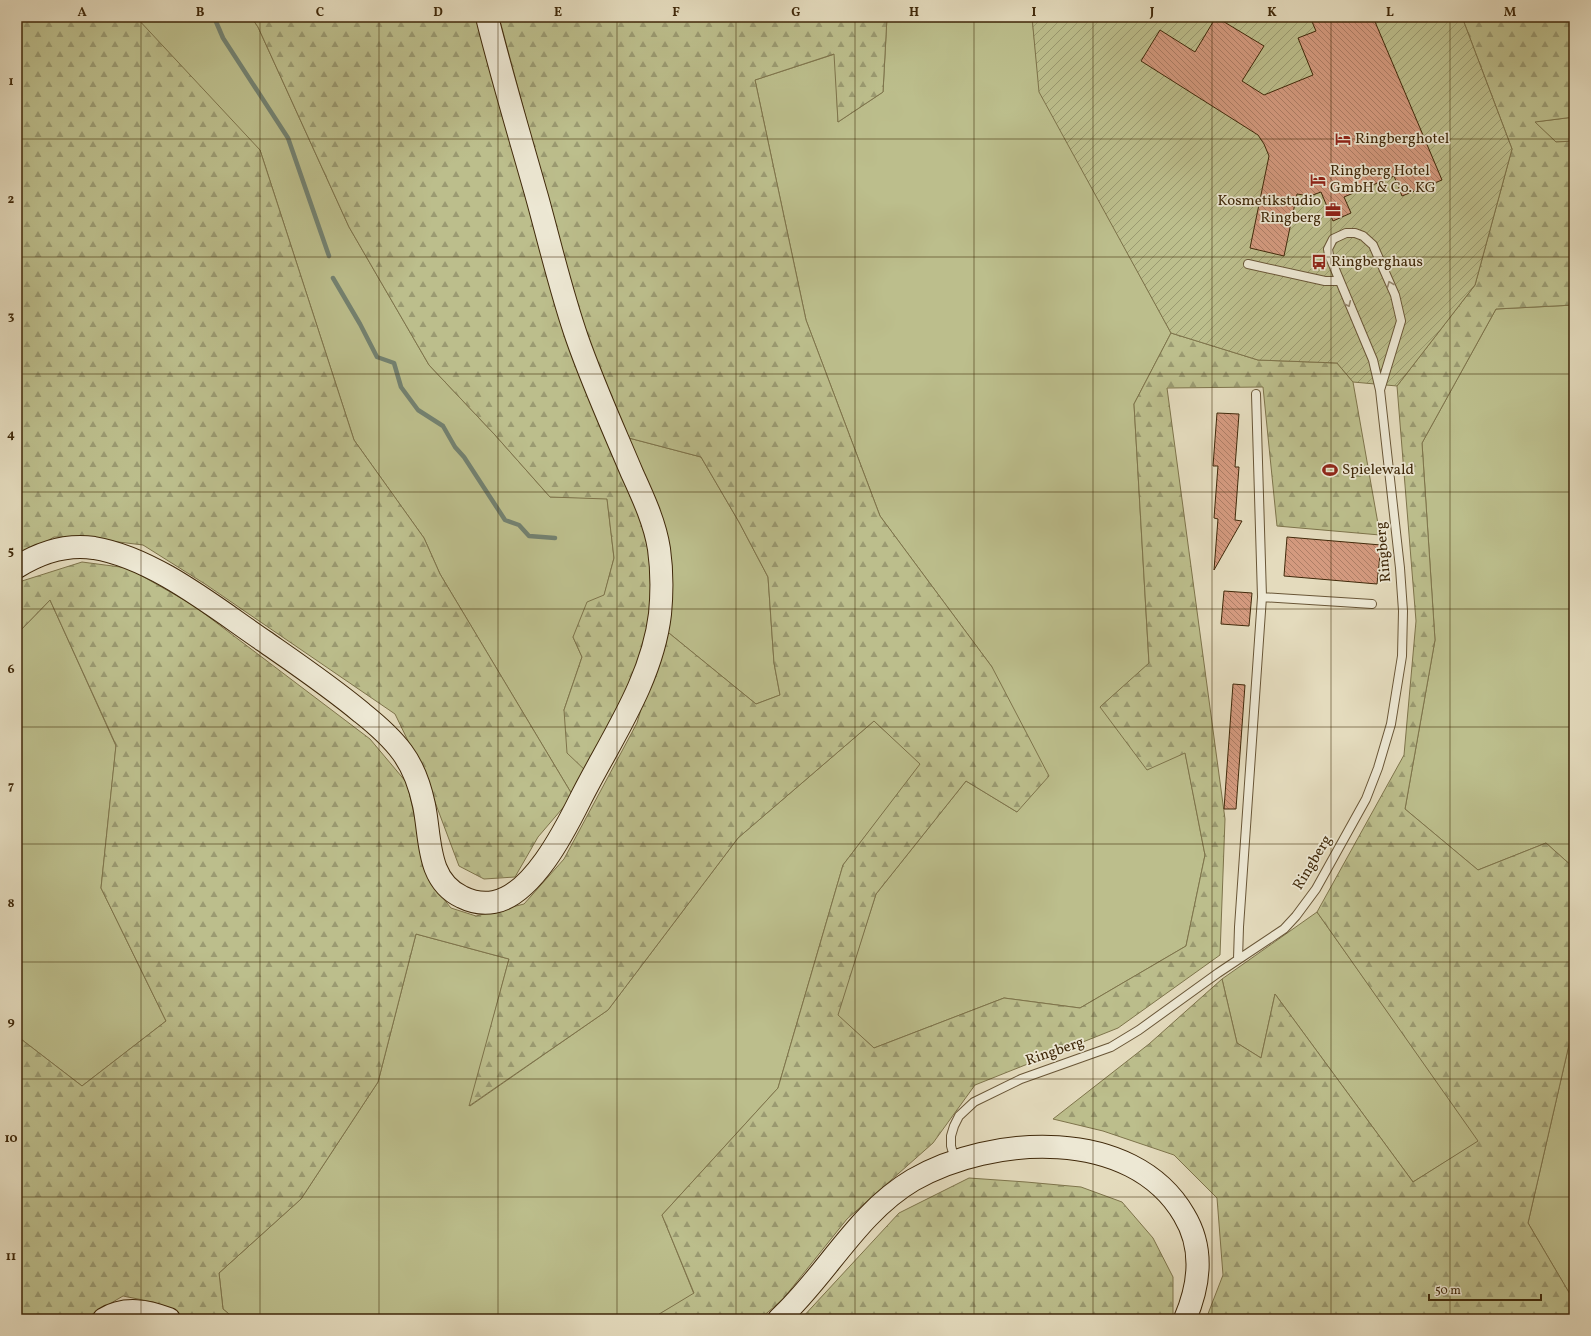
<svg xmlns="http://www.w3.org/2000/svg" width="1591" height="1336" viewBox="0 0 1591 1336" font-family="Vollkorn,serif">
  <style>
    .green { fill: #bcbe8c; stroke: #7e744b }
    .forest { fill: url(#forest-firs); stroke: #7e744b }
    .garden { fill: url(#garden-furrows); stroke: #7e744b }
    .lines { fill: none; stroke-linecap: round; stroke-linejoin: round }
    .stream { stroke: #738170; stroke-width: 4.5 }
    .building { fill: url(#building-back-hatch); stroke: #40290a }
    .service-casing { stroke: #695637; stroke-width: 10 }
    .secondary-casing { stroke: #40290a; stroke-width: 24 }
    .service { stroke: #ede8d4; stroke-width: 8 }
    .secondary { stroke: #ede8d4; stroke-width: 22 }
    .oneway { stroke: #96886f }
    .grid { fill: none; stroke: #40290a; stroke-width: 1; stroke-opacity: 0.55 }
    .labels { text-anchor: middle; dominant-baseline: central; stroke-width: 3.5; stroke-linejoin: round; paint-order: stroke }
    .poi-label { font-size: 15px; fill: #40290a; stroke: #ede8d4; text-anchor: start }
    .street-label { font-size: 15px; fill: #40290a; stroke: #ede8d4 }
    .neatline { fill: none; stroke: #40290a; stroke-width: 1.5 }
    .grid-label { font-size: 13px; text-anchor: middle; font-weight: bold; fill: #40290a }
  </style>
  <defs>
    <pattern id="forest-firs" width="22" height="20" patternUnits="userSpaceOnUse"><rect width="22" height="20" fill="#bcbe8c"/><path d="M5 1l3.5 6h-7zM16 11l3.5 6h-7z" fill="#9a9a71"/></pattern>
    <pattern id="garden-furrows" width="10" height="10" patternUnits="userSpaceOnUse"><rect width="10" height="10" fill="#bcbe8c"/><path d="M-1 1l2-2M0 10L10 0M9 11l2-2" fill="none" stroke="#9a9a71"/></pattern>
    <pattern id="building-back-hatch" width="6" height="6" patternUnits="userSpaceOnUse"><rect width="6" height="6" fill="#d49a7f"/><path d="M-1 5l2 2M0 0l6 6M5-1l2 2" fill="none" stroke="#ad7e66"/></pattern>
  </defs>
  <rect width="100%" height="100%" fill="#e4dbbd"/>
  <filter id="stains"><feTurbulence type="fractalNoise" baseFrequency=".005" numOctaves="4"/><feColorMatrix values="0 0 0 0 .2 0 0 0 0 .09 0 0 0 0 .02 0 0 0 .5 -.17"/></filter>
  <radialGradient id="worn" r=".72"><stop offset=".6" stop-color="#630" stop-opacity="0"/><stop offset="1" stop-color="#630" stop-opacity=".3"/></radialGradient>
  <path class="green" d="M 17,17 L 251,17 L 258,27 L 349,227 L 429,365 L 495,435 L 550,497 L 607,498 L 614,558 L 604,596 L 573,637 L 582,657 L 564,710 L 587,772 L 573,796 L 440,574 L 424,538 L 354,440 L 260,150 Z
    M 887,17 L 1032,17 L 1040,92 L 1171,333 L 1134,404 L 1149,664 L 1100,707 L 1185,752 L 1205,855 L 1186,946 L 1080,1008 L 1004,998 L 874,1048 L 837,1015 L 876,894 L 966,781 L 1017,812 L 992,667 L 880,516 L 806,320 L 755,80 L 835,54 L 838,122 L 883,92 Z
    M 1574,117 L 1574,141 L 1556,142 L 1534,122 Z
    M 1574,305 L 1574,868 L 1546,843 L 1478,870 L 1405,809 L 1435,640 L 1422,443 L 1496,309 Z
    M 625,437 L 701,457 L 739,522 L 768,577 L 774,663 L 780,695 L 756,704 L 664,629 Z
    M 50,600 L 116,746 L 101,888 L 166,1021 L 82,1086 L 17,1036 L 17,634 Z
    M 874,721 L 921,764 L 843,865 L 778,1088 L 662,1215 L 694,1294 L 651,1319 L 235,1319 L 223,1309 L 219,1273 L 301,1199 L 378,1082 L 416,934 L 509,959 L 470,1106 L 608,1010 L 738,838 Z
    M 1317,912 L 1479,1141 L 1413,1182 L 1275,994 L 1261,1058 L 1237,1043 L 1222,979 Z
    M 1574,1023 L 1574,1301 L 1528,1223 Z"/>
  <path class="forest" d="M 17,17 L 136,17 L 260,150 L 354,440 L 424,538 L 440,574 L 573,796 L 538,837 L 515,877 L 484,879 L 459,866 L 426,778 L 395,714 L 205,584 L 143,545 L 86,538 L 54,537 L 17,559 Z
    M 251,17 L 478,17 L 645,528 L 650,555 L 651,609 L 639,664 L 587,772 L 567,753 L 564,710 L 582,657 L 573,637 L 587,602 L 604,595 L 614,558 L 607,499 L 550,497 L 495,435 L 429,365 L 349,227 L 258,27 Z
    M 499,17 L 887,17 L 883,92 L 838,122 L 834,54 L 755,80 L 806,320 L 880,516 L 992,667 L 1049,776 L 1017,812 L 966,781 L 876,894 L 838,1015 L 874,1048 L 1004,998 L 1080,1008 L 1186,946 L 1205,855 L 1185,753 L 1147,770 L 1100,707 L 1149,663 L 1134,404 L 1171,333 L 1258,360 L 1337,363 L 1353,382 L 1380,535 L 1277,526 L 1263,387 L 1167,388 L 1225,819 L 1220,955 L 1118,1028 L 975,1085 L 933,1143 L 847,1219 L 783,1299 L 760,1319 L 651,1319 L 694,1293 L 662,1215 L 778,1088 L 843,865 L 920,764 L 874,721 L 738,838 L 608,1010 L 469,1106 L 509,959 L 416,934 L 378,1082 L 301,1199 L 219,1273 L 223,1309 L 235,1319 L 183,1319 L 153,1302 L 123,1296 L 84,1319 L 17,1319 L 17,1036 L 82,1086 L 166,1021 L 101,888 L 116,745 L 50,600 L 17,634 L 17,588 L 22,581 L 82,562 L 128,568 L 193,605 L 370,739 L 407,783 L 429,881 L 451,908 L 476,916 L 524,904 L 564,859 L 637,723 L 664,629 L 756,704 L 780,695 L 774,663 L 768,577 L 739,522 L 701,457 L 625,437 L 579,316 Z
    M 1462,17 L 1574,17 L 1574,117 L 1535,122 L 1556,142 L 1574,141 L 1574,305 L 1496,309 L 1422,443 L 1435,640 L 1405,809 L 1478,870 L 1546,843 L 1574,868 L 1574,1023 L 1528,1223 L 1574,1301 L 1574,1319 L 1206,1319 L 1223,1275 L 1217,1198 L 1174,1155 L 1103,1131 L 1053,1119 L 1149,1044 L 1222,979 L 1237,1043 L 1261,1058 L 1275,994 L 1413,1182 L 1478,1141 L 1317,912 L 1404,755 L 1416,621 L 1397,386 L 1475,285 L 1512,149 Z
    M 969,1178 L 1026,1182 L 1081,1187 L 1122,1202 L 1153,1238 L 1173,1277 L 1173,1319 L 801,1319 L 899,1213 Z"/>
  <path class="garden" d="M 1032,17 L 1462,17 L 1512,149 L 1475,285 L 1397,386 L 1353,382 L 1337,363 L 1258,360 L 1171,333 L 1039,92 Z"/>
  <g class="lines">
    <path class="stream" d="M 214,17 L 223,38 L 288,138 L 329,256
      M 333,278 L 360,324 L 377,357 L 394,363 L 401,387 L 418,410 L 443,426 L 455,447 L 464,457 L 505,520 L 519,525 L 529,536 L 555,538"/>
  </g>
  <path class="building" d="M 1216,17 L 1264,46 L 1242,81 L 1264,95 L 1313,75 L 1298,38 L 1316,31 L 1310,17 L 1373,17 L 1442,180 L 1402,196 L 1394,176 L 1344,197 L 1351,213 L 1333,221 L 1321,192 L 1310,196 L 1297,194 L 1284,256 L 1250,248 L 1269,156 L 1264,144 L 1258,135 L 1141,61 L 1160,30 L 1195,52 Z
    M 1217,413 L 1239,414 L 1235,467 L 1239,467 L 1235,520 L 1242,521 L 1214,570 L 1218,519 L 1214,518 L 1218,466 L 1213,466 Z
    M 1287,537 L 1381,545 L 1377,584 L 1284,576 Z
    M 1224,591 L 1252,593 L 1249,626 L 1221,624 Z
    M 1233,684 L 1245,685 L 1236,809 L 1224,809 Z"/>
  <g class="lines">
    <defs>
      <path id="service" d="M 1248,264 L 1325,281 L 1338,281
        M 1262,597 L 1372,604
        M 1238,959 L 1239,927 L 1262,597 L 1256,394
        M 955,1160 L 951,1146 L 951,1136 L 954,1126 L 959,1116 L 974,1102 L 1021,1079 L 1111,1047 L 1139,1030 L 1218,973 L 1284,929 L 1296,916 L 1316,889 L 1366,799 L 1378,768 L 1391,724 L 1402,656 L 1403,611 L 1400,568 L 1380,390 L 1373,360 L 1329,255 L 1328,249 L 1333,239 L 1346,233 L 1355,233 L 1363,236 L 1373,245 L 1395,295 L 1401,321 L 1380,390"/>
      <path id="secondary" d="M 17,567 C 41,552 66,544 94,548 C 154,558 214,607 264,641 C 297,664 331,687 362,713 C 377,725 391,737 402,752 C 414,768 420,786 424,805 C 431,838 426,880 462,897 C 472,902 483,904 494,902 C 532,895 564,832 580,800 C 610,740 652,682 660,614 C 662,593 662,570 659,549 C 655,523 643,497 632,473 C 613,428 593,384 577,338 C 561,292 550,244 537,197 C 520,137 502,77 487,17
        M 104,1319 C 125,1306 148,1311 169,1319
        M 779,1319 C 826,1276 857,1213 913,1180 C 991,1135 1132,1126 1184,1215 C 1204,1248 1200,1284 1185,1319"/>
    </defs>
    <use href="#service" class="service-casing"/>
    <use href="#secondary" class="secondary-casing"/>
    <use href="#service" class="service"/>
    <use href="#secondary" class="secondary"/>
  </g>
  <defs><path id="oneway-chevron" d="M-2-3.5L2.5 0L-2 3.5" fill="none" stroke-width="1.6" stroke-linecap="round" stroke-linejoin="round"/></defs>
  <g class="oneway">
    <use href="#oneway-chevron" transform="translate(1390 284) rotate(-112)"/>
    <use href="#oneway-chevron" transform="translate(1348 304) rotate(66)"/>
  </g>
  <path class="grid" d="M 141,17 L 141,1319M 260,17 L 260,1319M 379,17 L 379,1319M 498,17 L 498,1319M 617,17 L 617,1319M 736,17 L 736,1319M 855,17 L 855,1319M 974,17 L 974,1319M 1093,17 L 1093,1319M 1212,17 L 1212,1319M 1331,17 L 1331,1319M 1450,17 L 1450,1319M 17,139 L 1574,139M 17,257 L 1574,257M 17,374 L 1574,374M 17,492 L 1574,492M 17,609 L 1574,609M 17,727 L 1574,727M 17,844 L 1574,844M 17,962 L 1574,962M 17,1079 L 1574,1079M 17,1197 L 1574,1197"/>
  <defs>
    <symbol id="hotel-bare" viewBox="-9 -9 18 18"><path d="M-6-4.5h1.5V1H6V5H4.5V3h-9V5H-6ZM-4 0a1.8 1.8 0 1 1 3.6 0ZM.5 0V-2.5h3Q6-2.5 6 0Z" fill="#8f2418" stroke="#ede8d4" stroke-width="2.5" paint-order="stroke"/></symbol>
    <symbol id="office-bare" viewBox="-9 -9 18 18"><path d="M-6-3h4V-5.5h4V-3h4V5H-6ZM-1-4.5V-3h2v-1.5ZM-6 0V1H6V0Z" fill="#8f2418" stroke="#ede8d4" stroke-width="2.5" paint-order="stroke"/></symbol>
    <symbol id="bus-bare" viewBox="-9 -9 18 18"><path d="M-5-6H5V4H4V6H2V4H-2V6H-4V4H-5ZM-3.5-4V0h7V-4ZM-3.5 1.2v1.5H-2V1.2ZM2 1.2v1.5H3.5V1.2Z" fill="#8f2418" stroke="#ede8d4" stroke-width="2.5" paint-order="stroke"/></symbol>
    <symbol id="stadium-bare" viewBox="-9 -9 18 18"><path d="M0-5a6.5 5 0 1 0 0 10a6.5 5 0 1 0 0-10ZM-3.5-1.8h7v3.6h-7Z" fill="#8f2418" stroke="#ede8d4" stroke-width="2.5" paint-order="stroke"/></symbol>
  </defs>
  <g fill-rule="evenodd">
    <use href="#hotel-bare" x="1332" y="128" width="22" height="22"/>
    <use href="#hotel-bare" x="1307" y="169" width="22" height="22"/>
    <use href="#office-bare" x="1322" y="199" width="22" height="22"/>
    <use href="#bus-bare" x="1308" y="251" width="22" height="22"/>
    <use href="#stadium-bare" x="1319" y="459" width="22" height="22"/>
  </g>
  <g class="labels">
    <g class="poi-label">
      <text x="1355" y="139">Ringberghotel</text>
      <text x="1330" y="171">Ringberg Hotel<tspan x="1330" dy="17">GmbH &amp; Co. KG</tspan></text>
      <text x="1321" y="201" text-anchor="end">Kosmetikstudio<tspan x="1321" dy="17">Ringberg</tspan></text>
      <text x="1331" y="262">Ringberghaus</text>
      <text x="1342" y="470">Spielewald</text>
    </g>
    <g class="street-label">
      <text transform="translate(1384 552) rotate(-95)">Ringberg</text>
      <text transform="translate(1313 863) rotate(-59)">Ringberg</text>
      <text transform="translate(1055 1052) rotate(-19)">Ringberg</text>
    </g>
  </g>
  <rect width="1591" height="1336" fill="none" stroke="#e4dbbd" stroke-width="44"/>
  <path d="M1429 1294v6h112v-6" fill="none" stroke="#40290a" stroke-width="2"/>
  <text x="1435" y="1294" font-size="12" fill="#40290a" stroke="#ede8d4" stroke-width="3" paint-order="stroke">50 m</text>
  <rect x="22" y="22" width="1547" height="1292" class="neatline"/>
  <g class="grid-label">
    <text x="82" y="16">A</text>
    <text x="200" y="16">B</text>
    <text x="320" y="16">C</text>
    <text x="438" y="16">D</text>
    <text x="558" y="16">E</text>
    <text x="676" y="16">F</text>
    <text x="796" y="16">G</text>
    <text x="914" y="16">H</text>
    <text x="1034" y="16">I</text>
    <text x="1152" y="16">J</text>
    <text x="1272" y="16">K</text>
    <text x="1390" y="16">L</text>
    <text x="1510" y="16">M</text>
    <text x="11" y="85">1</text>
    <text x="11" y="203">2</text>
    <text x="11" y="320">3</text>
    <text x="11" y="438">4</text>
    <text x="11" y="555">5</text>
    <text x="11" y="673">6</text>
    <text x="11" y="790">7</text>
    <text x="11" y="907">8</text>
    <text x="11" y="1025">9</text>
    <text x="11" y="1142">10</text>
    <text x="11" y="1260">11</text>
  </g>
  <rect width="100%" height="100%" filter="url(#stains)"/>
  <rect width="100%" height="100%" fill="url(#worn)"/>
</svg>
